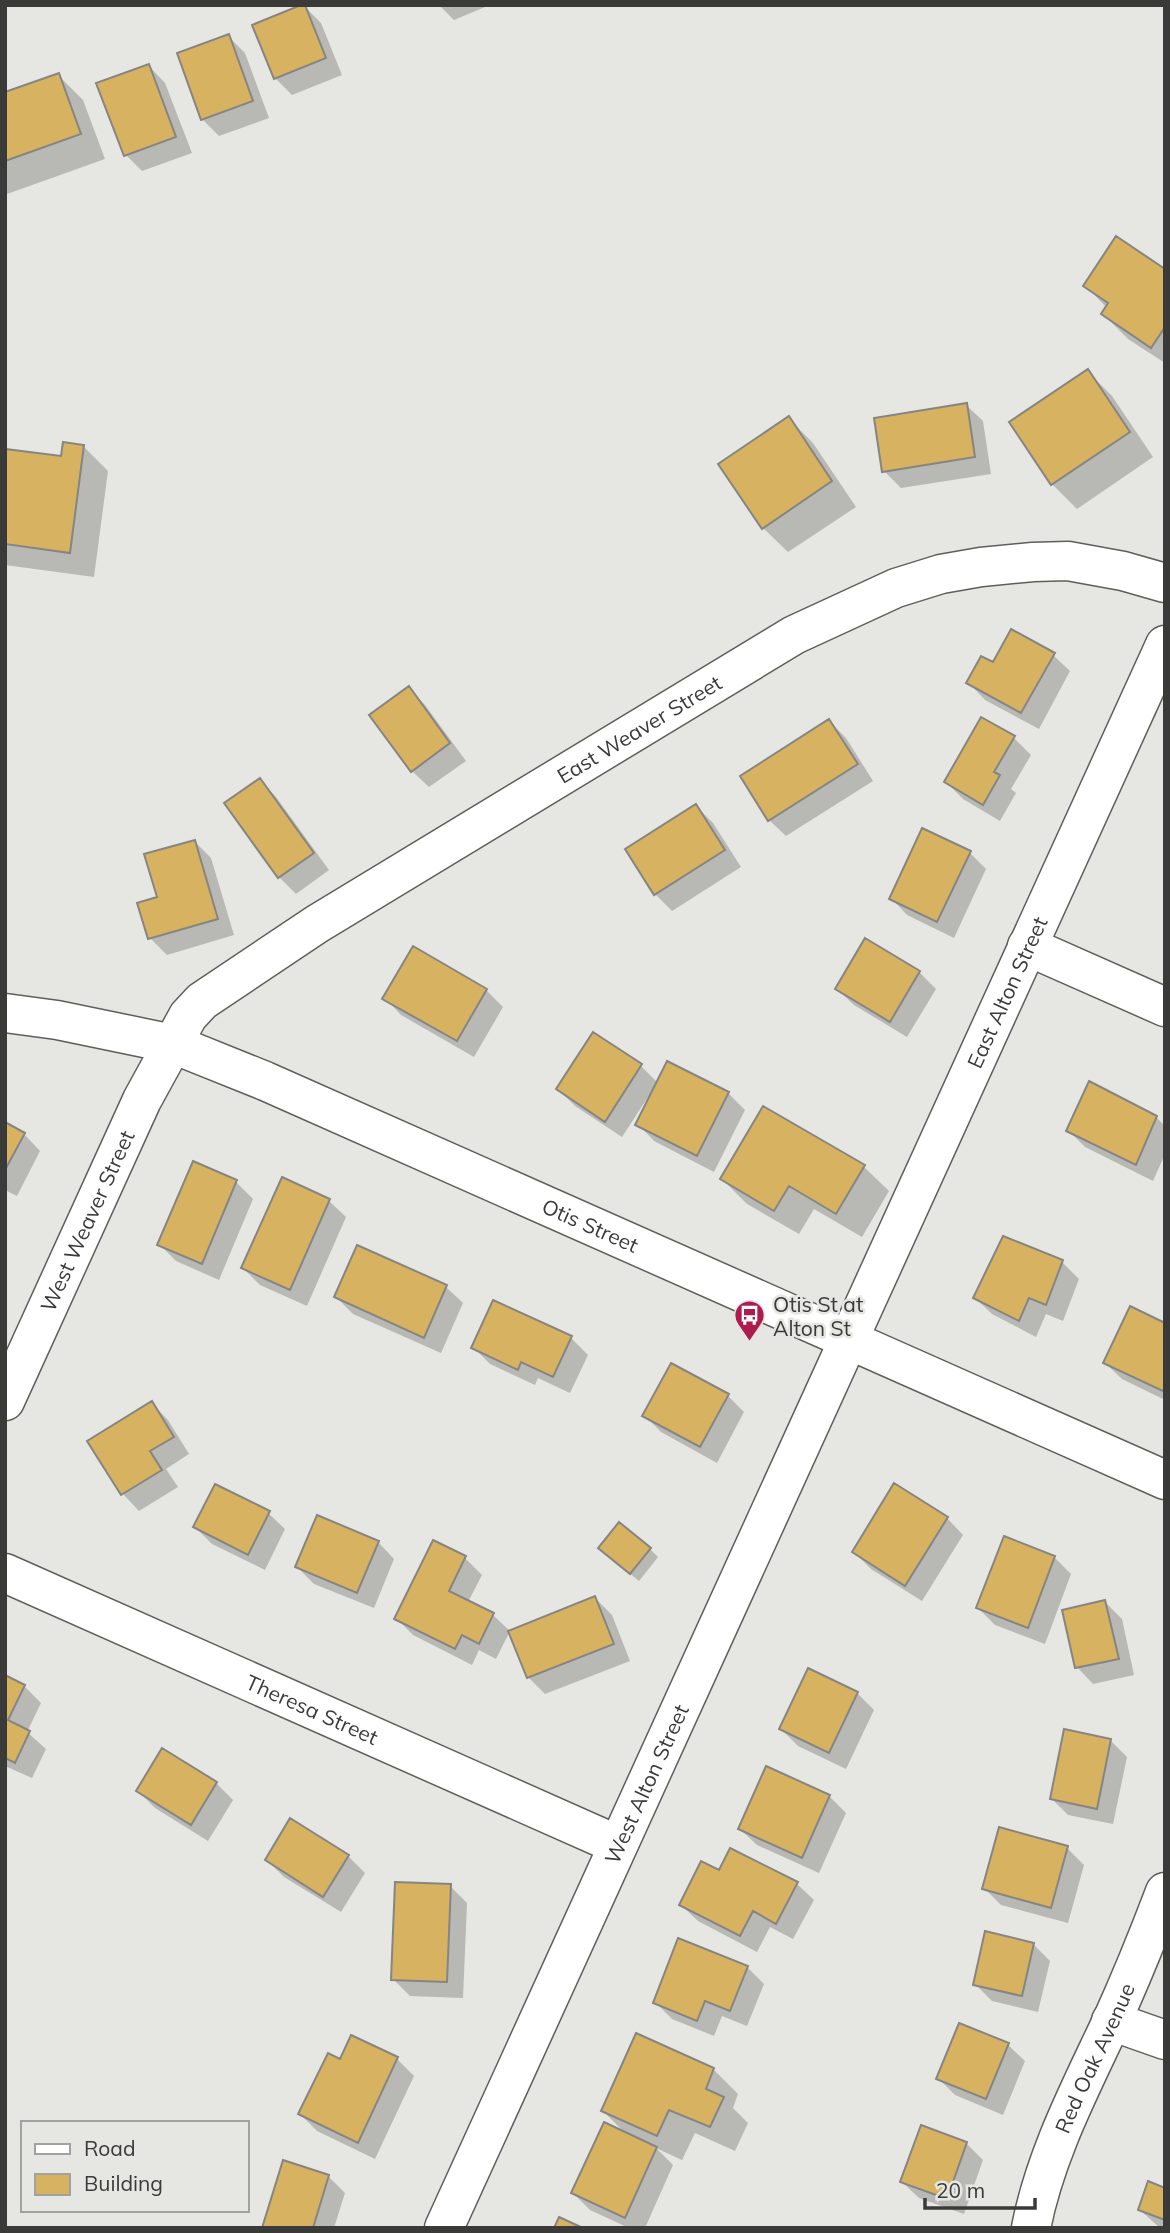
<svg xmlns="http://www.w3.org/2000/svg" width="1170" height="2233" viewBox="0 0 1170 2233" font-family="Mulish,sans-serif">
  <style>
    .shadow { fill: #0003 }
    .building { fill: #d7b260; stroke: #868582; stroke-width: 2 }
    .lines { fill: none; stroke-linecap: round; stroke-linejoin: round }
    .minor-casing { stroke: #5e5e5c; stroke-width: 41 }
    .minor { stroke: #fff; stroke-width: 38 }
    .labels { text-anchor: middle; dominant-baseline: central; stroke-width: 5; stroke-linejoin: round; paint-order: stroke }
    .street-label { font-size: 21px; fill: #3a3a39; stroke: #e6e6e3 }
    .poi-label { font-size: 21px; fill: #3a3a39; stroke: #e6e6e3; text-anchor: start }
  </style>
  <rect width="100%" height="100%" fill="#e6e6e3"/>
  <path class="shadow" d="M 439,5 L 490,5 L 454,20 Z
    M 304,6 L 321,23 L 342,75 L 292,95 L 275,78 Z
    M 228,36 L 245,53 L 269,118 L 219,136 L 202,119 Z
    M 149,66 L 165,83 L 192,153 L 142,171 L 126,155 Z
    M 58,75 L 83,100 L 105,159 L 7,194 L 5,94 Z
    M 1165,271 L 1165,363 L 1128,339 L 1103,314 L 1107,308 L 1086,286 Z
    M 1087,371 L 1112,396 L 1153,457 L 1077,509 L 1052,484 Z
    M 966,405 L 983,421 L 991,474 L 901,488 L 884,471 Z
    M 788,418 L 813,443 L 856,507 L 788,552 L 763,528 Z
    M 83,446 L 108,471 L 94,577 L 5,565 L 5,450 L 63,458 Z
    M 1053,655 L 1070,671 L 1039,729 L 985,700 L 969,683 Z
    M 409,688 L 425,705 L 466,761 L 429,787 L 412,771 Z
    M 829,721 L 846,738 L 873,781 L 786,836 L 769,820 Z
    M 1014,738 L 1031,755 L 1011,789 L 1016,793 L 1000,821 L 963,799 L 946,782 Z
    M 260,780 L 276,797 L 329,870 L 296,894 L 279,877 Z
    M 696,806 L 713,823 L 741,867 L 672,911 L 655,894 Z
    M 194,841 L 211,858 L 234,935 L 167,955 L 150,938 Z
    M 970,853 L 986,869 L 954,938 L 907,915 L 891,898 Z
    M 919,972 L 936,989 L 907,1037 L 854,1005 L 837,989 Z
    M 486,990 L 503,1007 L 474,1057 L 401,1015 L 385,998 Z
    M 593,1035 L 641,1066 L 658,1083 L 728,1093 L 745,1110 L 714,1172 L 654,1141 L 638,1124 L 650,1099 L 648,1097 L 622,1137 L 575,1106 L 558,1089 Z
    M 1156,1117 L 1165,1126 L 1165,1154 L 1153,1181 L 1085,1147 L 1068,1130 Z
    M 5,1124 L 24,1134 L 40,1151 L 17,1196 L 5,1190 Z
    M 193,1163 L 236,1182 L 253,1199 L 219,1280 L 176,1261 L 159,1244 Z
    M 864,1167 L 889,1191 L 862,1237 L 814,1209 L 799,1234 L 747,1204 L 722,1179 Z
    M 283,1180 L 329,1201 L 346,1217 L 307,1306 L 260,1285 L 243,1268 Z
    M 1062,1262 L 1079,1279 L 1063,1321 L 1046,1314 L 1036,1337 L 992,1314 L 975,1298 Z
    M 446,1287 L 463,1303 L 441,1353 L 353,1314 L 336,1297 Z
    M 1165,1325 L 1165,1400 L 1122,1379 L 1105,1363 Z
    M 571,1338 L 588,1355 L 570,1393 L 538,1378 L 535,1385 L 490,1364 L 473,1347 Z
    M 727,1395 L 744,1412 L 717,1463 L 661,1432 L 645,1416 Z
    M 151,1403 L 168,1420 L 189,1454 L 166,1469 L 178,1487 L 139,1511 L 123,1494 L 89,1441 Z
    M 268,1513 L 285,1529 L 265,1570 L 212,1544 L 195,1527 Z
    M 947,1518 L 963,1535 L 922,1601 L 871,1569 L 854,1552 Z
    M 378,1542 L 394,1559 L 374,1608 L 314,1584 L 297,1567 Z
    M 650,1549 L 658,1557 L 639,1581 L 608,1556 Z
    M 1054,1557 L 1071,1574 L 1045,1644 L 995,1625 L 978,1608 Z
    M 465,1558 L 482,1575 L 468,1602 L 493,1615 L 510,1631 L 496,1659 L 479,1650 L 472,1665 L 413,1635 L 396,1618 Z
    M 595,1598 L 612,1615 L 630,1661 L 545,1694 L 528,1677 Z
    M 1105,1602 L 1122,1619 L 1134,1675 L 1093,1684 L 1077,1667 Z
    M 5,1677 L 24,1686 L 41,1703 L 27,1732 L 46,1749 L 32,1778 L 5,1766 Z
    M 857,1693 L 874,1710 L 846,1769 L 798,1746 L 781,1729 Z
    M 1110,1740 L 1127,1757 L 1113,1824 L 1068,1815 L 1051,1798 Z
    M 216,1783 L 233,1800 L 208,1841 L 155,1808 L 138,1791 Z
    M 829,1796 L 846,1813 L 819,1873 L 757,1845 L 740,1829 Z
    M 1067,1848 L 1084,1865 L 1068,1923 L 1001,1905 L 984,1888 Z
    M 348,1856 L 365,1873 L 341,1912 L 284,1877 L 267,1860 Z
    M 720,1872 L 797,1884 L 814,1900 L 793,1939 L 770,1927 L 757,1952 L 698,1921 L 681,1905 Z
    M 450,1886 L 467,1903 L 463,1998 L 410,1996 L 393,1979 Z
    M 1033,1944 L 1050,1961 L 1038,2012 L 992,2001 L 975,1984 Z
    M 747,1967 L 764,1984 L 747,2026 L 722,2016 L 714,2036 L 672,2019 L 655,2002 Z
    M 352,2037 L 397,2059 L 414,2076 L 375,2159 L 317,2131 L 300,2114 L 341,2062 Z
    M 1008,2045 L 1025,2061 L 1003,2115 L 955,2095 L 938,2078 Z
    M 713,2069 L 738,2094 L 733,2108 L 748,2123 L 735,2151 L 695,2133 L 682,2160 L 656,2148 L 673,2165 L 645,2228 L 629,2228 L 590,2210 L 573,2193 L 627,2135 L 603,2111 Z
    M 966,2143 L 983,2160 L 964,2214 L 919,2198 L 902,2182 Z
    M 328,2176 L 345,2193 L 334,2228 L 264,2228 Z
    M 1165,2190 L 1165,2228 L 1160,2228 L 1140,2210 Z"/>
  <path class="building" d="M 301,5 L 305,5 L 326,58 L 274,79 L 252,25 Z
    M 229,34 L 253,101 L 201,120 L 177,53 Z
    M 149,64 L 176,137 L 124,156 L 96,83 Z
    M 59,73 L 81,134 L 5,161 L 5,92 Z
    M 1116,236 L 1165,269 L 1165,327 L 1151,348 L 1101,314 L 1108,303 L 1083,286 Z
    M 1088,369 L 1130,432 L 1051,485 L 1009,422 Z
    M 967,403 L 975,457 L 882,472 L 874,418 Z
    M 789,416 L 832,481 L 762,529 L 718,464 Z
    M 63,442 L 84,445 L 70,553 L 5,544 L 5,449 L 61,456 Z
    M 1011,629 L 1055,653 L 1021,713 L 966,683 L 981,656 L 993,662 Z
    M 409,686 L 450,743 L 411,772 L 369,715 Z
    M 981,717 L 1015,736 L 994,772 L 1000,775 L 983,805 L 944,782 Z
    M 829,719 L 858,764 L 768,821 L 740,776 Z
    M 260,778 L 314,853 L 278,878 L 224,803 Z
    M 696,804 L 725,850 L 654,895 L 625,849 Z
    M 922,828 L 971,851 L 937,922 L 889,899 Z
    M 195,840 L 218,919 L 148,939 L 137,903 L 157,897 L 144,854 Z
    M 865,938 L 920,971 L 890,1022 L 835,989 Z
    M 413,946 L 487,989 L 457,1041 L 382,999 Z
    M 593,1032 L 642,1064 L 605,1122 L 556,1089 Z
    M 667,1061 L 729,1092 L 697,1156 L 635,1125 Z
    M 1089,1081 L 1157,1116 L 1136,1165 L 1066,1131 Z
    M 763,1106 L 865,1165 L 836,1214 L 789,1186 L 774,1211 L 720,1179 Z
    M 5,1122 L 25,1133 L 5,1170 Z
    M 193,1161 L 237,1180 L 202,1264 L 157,1245 Z
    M 282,1177 L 330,1199 L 290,1290 L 241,1268 Z
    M 1003,1236 L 1063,1260 L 1046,1305 L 1029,1298 L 1019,1321 L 973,1298 Z
    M 357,1245 L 447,1285 L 424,1338 L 334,1297 Z
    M 493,1300 L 572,1336 L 553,1377 L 521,1362 L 518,1370 L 471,1348 Z
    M 1130,1306 L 1165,1323 L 1165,1392 L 1103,1363 Z
    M 671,1363 L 729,1394 L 700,1447 L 642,1416 Z
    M 152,1401 L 174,1437 L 150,1451 L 162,1470 L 121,1495 L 87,1441 Z
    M 894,1483 L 948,1517 L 905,1586 L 852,1552 Z
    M 215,1484 L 270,1511 L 248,1555 L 193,1527 Z
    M 317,1515 L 379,1541 L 357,1593 L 295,1567 Z
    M 619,1522 L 651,1548 L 630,1574 L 598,1548 Z
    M 1004,1536 L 1055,1556 L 1028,1628 L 976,1608 Z
    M 433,1540 L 466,1556 L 449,1591 L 494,1613 L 479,1644 L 462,1635 L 455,1649 L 394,1619 Z
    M 595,1596 L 614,1644 L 527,1678 L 508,1631 Z
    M 1105,1600 L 1119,1659 L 1075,1668 L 1062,1610 Z
    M 808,1668 L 858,1692 L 829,1753 L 779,1729 Z
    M 5,1675 L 25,1685 L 8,1720 L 30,1731 L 15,1763 L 5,1758 Z
    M 1064,1729 L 1111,1739 L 1097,1809 L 1050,1799 Z
    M 162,1748 L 217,1782 L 191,1825 L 136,1791 Z
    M 766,1766 L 830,1795 L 802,1858 L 738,1829 Z
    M 290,1818 L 349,1855 L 323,1897 L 265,1860 Z
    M 999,1827 L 1068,1846 L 1051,1908 L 982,1889 Z
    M 730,1848 L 798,1882 L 776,1924 L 753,1911 L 740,1936 L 679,1905 L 701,1861 L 719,1870 Z
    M 395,1882 L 451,1884 L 447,1982 L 391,1980 Z
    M 985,1931 L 1034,1943 L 1022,1996 L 973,1985 Z
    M 678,1938 L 748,1966 L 730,2011 L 705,2001 L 697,2021 L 653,2003 Z
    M 959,2023 L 1009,2043 L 986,2099 L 936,2079 Z
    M 636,2033 L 714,2068 L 706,2089 L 724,2097 L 710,2127 L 669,2110 L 657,2136 L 601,2111 Z
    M 351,2035 L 398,2057 L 358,2143 L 298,2114 L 328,2053 L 340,2059 Z
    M 604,2122 L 657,2147 L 625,2218 L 571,2193 Z
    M 921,2125 L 967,2142 L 947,2199 L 900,2182 Z
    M 283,2160 L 329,2175 L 313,2228 L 262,2228 Z
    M 1148,2181 L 1165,2188 L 1165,2220 L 1138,2210 Z
    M 559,2217 L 583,2228 L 554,2228 Z"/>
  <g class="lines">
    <defs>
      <g id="minor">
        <path d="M 1027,946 L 1165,1007"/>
        <path id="s1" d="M 5,1013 L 57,1020 L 173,1044 L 265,1081 L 1165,1480"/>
        <path id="s2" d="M 5,1401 L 142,1100 L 188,1016 L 202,1001 L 317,924 L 794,635 L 896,588 L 941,574 L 981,567 L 1033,562 L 1068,561 L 1123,571 L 1165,583"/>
        <path id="s3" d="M 5,1573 L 618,1845"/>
        <path d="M 1111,2021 L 1165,2040"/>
        <path id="s4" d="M 444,2228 L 1165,645"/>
        <path id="s5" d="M 1031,2228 C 1045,2156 1079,2091 1110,2025 C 1130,1981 1148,1937 1165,1892"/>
      </g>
    </defs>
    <use href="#minor" class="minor-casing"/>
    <use href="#minor" class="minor"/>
  </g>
  <defs>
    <symbol id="bus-pin" viewBox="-11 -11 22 30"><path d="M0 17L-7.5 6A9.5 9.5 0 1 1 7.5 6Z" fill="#ae1c4e" stroke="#e6e6e3"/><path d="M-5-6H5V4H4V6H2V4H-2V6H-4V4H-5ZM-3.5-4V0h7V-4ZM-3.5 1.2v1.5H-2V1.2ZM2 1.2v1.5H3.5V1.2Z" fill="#fff"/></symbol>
  </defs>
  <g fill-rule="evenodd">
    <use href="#bus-pin" x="732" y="1298" width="35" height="47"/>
  </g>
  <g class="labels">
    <g class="street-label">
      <text stroke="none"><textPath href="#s2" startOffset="962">East Weaver Street</textPath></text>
      <text stroke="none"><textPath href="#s4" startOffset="1358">East Alton Street</textPath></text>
      <text stroke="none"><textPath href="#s2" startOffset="198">West Weaver Street</textPath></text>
      <text stroke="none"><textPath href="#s1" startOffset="626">Otis Street</textPath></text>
      <text stroke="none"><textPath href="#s3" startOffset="336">Theresa Street</textPath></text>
      <text stroke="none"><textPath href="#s4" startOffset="488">West Alton Street</textPath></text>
      <text stroke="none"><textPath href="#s5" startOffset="182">Red Oak Avenue</textPath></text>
    </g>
    <g class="poi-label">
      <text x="773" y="1304">Otis St at<tspan x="773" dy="24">Alton St</tspan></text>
    </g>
  </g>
  <rect width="1170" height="2233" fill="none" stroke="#3a3a39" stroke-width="14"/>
  <rect x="21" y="2121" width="228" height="91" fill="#e6e6e3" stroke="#a1a19f" stroke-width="2"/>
  <rect x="35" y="2144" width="35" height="10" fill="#ffffff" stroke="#a1a19f" stroke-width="2"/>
  <text x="84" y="2156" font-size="21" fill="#3a3a39">Road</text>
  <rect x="35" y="2174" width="35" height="21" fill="#d7b260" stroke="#a1a19f" stroke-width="2"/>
  <text x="84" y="2191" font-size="21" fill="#3a3a39">Building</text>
  <path d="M925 2198v10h110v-10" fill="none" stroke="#3a3a39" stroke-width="3.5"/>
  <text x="936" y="2198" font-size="21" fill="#3a3a39" stroke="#e6e6e3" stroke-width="5" paint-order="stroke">20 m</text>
</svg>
